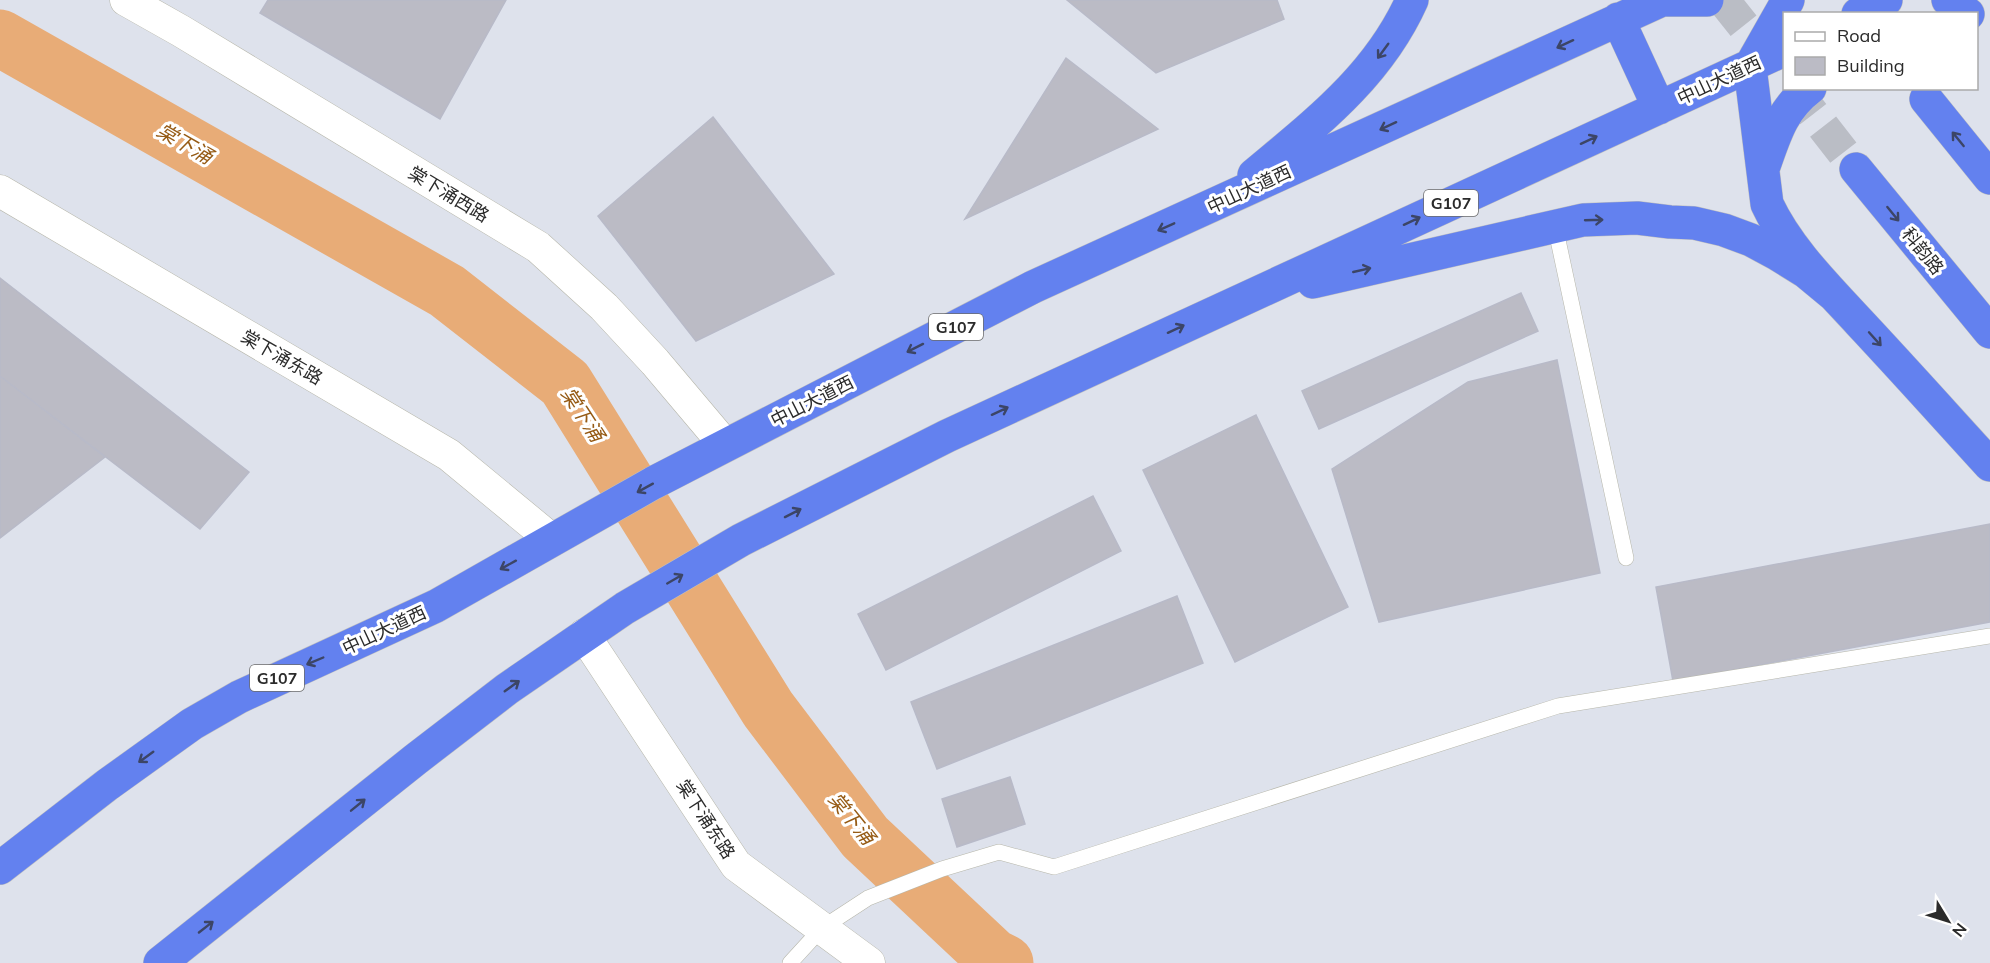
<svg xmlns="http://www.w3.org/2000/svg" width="1990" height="963" viewBox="0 0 1990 963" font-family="Mulish,'Noto Sans SC',sans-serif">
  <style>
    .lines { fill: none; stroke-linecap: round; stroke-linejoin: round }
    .river { stroke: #e8ac77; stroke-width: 57 }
    .building { fill: #bbbbc5; stroke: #b8bac8; stroke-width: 1.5 }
    .trunk-tunnel { stroke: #babdc5; stroke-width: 33; stroke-dasharray: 33 16; stroke-linecap: butt }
    .service-casing { stroke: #b7b7ab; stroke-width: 16 }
    .minor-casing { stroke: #b7b7ab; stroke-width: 33 }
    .trunk-casing { stroke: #bfbfbf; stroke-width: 34 }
    .service { stroke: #fff; stroke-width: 15 }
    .minor { stroke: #fff; stroke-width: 32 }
    .trunk { stroke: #6381ef; stroke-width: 33 }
    .oneway { stroke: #3c4566 }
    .labels { text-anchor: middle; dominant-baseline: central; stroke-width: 6; stroke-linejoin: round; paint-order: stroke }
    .shield { fill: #fff; stroke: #6b6b6b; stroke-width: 1.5 }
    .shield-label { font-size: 16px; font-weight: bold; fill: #2b2b2b }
    .street-label { font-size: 18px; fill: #2b2b2b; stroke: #fff }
    .water-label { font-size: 20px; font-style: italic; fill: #965b15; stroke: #fff }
  </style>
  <rect width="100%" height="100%" fill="#dee2ec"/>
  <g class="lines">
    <path class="river" d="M 0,38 L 447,291 L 565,383 L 768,709 L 865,837 L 993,957 L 1005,963"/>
  </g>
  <path class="building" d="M 268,0 L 506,0 L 440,119 L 260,13 Z
    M 1067,0 L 1277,0 L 1284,19 L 1156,73 Z
    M 1066,58 L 1158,129 L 965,219 Z
    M 713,117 L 834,274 L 696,341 L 598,216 Z
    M 0,278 L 249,472 L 200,529 L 0,376 Z
    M 1521,293 L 1538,331 L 1319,429 L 1302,391 Z
    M 1557,360 L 1600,573 L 1379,622 L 1332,469 L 1468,382 Z
    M 0,376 L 105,457 L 0,538 Z
    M 1256,415 L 1348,607 L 1235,662 L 1143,470 Z
    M 1093,496 L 1121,551 L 886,670 L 858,614 Z
    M 1990,524 L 1990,622 L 1673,681 L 1656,587 Z
    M 1177,596 L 1203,663 L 937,769 L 911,702 Z
    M 1010,777 L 1025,824 L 957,847 L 942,799 Z"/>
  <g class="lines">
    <path class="trunk-tunnel" d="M 1723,0 L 1778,69
      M 1793,88 L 1856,169"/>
    <defs>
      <path id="service" d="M 1555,226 L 1626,558
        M 790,963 L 822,928 L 868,898 L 942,869 L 999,852 L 1054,867 L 1558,706 L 1990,636"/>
      <path id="minor" d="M 126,0 L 181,31 L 538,247 L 604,307 L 655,362 L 725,445
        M 0,191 L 449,455 L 552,540
        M 584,635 L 736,865 L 869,963"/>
      <path id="trunk" d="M 1655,0 L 1707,0
        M 1788,0 L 1750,67 L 1767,204 C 1788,249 1827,287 1860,323 C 1904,370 1947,418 1990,465
        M 1948,0 L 1968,14
        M 1858,14 L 1886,0
        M 1618,19 L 1659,108
        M 1926,99 L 1990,178
        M 1764,166 C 1775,135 1782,109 1810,88
        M 1856,169 L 1990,332
        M 1254,175 C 1316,123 1378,76 1412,0
        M 1313,282 L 1583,220 L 1637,218 L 1670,222 L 1694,223 L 1724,230 L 1751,240 L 1777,254 L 1806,272 L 1835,296
        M 0,868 L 107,785 L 192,724 L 239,697 L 436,606 L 653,483 L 1033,287 L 1662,0
        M 160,963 L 416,759 L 507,689 L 625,608 L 741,540 L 947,436 L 1784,50"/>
    </defs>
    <use href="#service" class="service-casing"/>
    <use href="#minor" class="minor-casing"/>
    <use href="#trunk" class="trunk-casing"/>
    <use href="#service" class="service"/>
    <use href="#minor" class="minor"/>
    <use href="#trunk" class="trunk"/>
  </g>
  <defs><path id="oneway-shaft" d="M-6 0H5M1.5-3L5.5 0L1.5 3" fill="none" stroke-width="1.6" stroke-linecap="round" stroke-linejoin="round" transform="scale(1.5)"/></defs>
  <g class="oneway">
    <use href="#oneway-shaft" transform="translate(1565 44) rotate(155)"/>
    <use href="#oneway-shaft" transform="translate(1383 51) rotate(126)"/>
    <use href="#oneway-shaft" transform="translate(1388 126) rotate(155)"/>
    <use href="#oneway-shaft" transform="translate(1958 139) rotate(-129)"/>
    <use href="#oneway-shaft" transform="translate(1589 140) rotate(-25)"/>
    <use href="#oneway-shaft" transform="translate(1893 214) rotate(51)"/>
    <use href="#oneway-shaft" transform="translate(1594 220) rotate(-2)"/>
    <use href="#oneway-shaft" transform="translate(1412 221) rotate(-25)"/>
    <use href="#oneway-shaft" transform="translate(1166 227) rotate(156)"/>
    <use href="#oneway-shaft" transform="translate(1362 270) rotate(-13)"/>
    <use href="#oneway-shaft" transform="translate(1176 329) rotate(-25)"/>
    <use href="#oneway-shaft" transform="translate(1875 339) rotate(48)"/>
    <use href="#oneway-shaft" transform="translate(915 348) rotate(153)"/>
    <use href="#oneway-shaft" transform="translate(1000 411) rotate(-25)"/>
    <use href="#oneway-shaft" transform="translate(645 488) rotate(151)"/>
    <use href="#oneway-shaft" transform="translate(793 513) rotate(-27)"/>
    <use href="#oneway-shaft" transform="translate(508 565) rotate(151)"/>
    <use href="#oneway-shaft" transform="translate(675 579) rotate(-30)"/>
    <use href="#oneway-shaft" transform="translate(315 661) rotate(157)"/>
    <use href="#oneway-shaft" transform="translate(512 686) rotate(-36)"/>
    <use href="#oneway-shaft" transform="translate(146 757) rotate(144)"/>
    <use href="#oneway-shaft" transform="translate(358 805) rotate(-39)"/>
    <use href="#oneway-shaft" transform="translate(206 927) rotate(-38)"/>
  </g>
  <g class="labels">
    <g class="shield">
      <rect x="1424" y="190" width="54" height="26" rx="4.5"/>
      <rect x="929" y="314" width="54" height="26" rx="4.5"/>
      <rect x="250" y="665" width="54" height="26" rx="4.5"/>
    </g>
    <g class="shield-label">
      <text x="1451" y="203">G107</text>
      <text x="956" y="327">G107</text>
      <text x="277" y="678">G107</text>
    </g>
    <g class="street-label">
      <text transform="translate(1719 80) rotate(-25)">中山大道西</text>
      <text transform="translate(1249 189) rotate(-25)">中山大道西</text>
      <text transform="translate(449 194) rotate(31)">棠下涌西路</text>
      <text transform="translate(1923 251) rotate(51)">科韵路</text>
      <text transform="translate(282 357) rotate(30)">棠下涌东路</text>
      <text transform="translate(812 401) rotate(-27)">中山大道西</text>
      <text transform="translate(384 630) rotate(-25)">中山大道西</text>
      <text transform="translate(706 819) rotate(57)">棠下涌东路</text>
    </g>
    <g class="water-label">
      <text transform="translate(185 143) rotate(30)">棠下涌</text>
      <text transform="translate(583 414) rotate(57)">棠下涌</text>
      <text transform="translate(852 818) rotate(51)">棠下涌</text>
    </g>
  </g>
  <rect x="1783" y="12" width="195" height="78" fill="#ffffff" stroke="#aaaaaa" stroke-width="1.5"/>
  <rect x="1795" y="32" width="30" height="9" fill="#ffffff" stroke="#aaaaaa" stroke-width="1.5"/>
  <text x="1837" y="42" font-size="18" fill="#2b2b2b">Road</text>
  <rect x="1795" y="57" width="30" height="18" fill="#bbbbc5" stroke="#aaaaaa" stroke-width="1.5"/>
  <text x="1837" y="72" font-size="18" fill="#2b2b2b">Building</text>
  <g transform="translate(1948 921) rotate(128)" stroke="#ffffff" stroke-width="4.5" paint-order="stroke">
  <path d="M0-4.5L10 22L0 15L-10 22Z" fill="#2b2b2b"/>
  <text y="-9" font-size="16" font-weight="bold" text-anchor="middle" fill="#2b2b2b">N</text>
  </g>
</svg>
